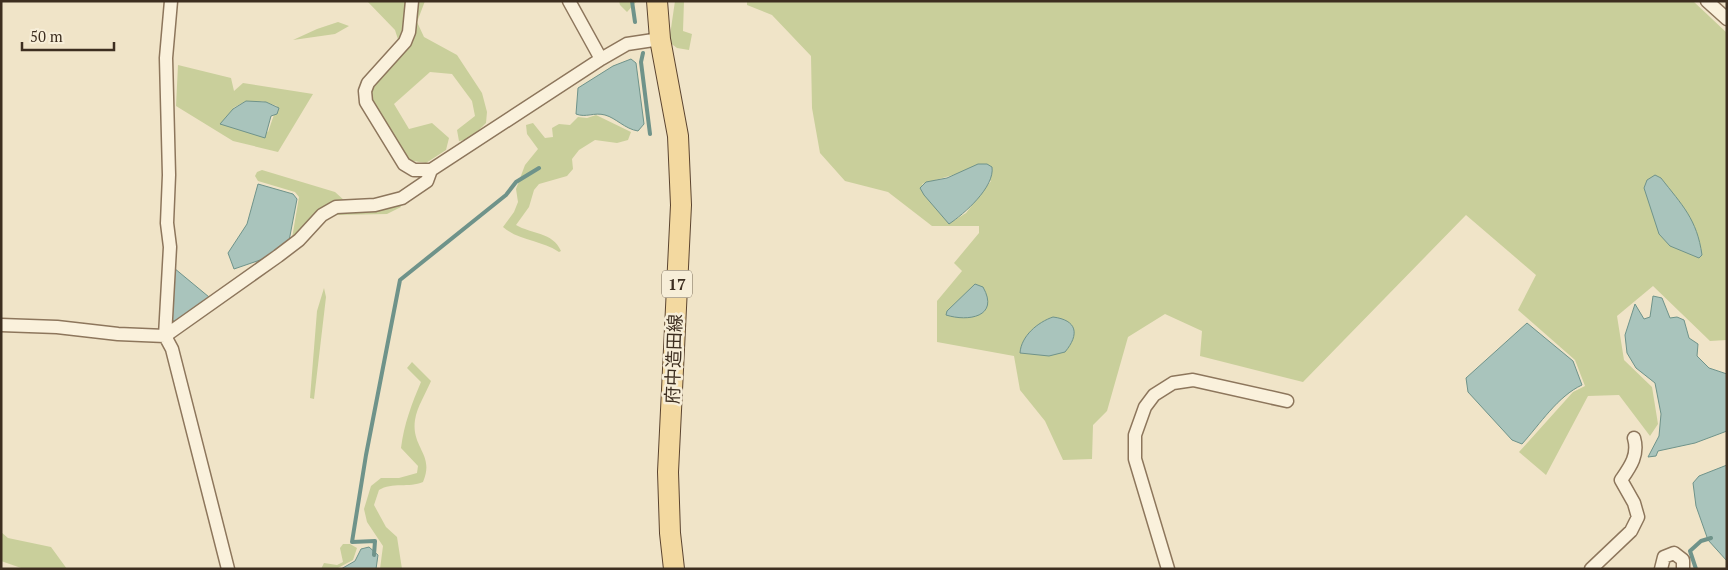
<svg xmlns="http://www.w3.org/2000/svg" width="1728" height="570" viewBox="0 0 1728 570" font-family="'PT Serif','Noto Sans JP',serif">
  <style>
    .green { fill: #c9cf9b; fill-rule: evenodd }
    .water { fill: #a9c4bc; stroke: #6f938a }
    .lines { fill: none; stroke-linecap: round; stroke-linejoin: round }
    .stream { stroke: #6f938a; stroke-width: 4 }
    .street-casing { stroke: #8d765c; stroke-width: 15 }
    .primary-casing { stroke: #5b4430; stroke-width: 22 }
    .street { stroke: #faf1dc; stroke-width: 12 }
    .primary { stroke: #f3d9a0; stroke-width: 20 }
    .labels { text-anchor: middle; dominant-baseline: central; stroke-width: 5; stroke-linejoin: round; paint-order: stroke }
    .shield { fill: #f7eed8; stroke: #756857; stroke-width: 1 }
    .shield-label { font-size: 16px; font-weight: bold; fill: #3d2e20 }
    .street-label { font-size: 18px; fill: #3d2e20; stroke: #f7eed8 }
  </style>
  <rect width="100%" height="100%" fill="#f0e4c8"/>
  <path class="green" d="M 367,1 L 425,1 L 417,22 L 424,37 L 457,55 L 482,93 L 487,112 L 486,123 L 470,139 L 459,141 L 457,130 L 475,116 L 472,101 L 452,74 L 430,72 L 394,104 L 409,129 L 432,123 L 449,138 L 446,150 L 426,163 L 407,160 L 371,98 L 371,89 L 402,52 L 395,30 Z
    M 619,1 L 637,1 L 627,12 L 620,5 Z
    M 675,1 L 684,1 L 683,31 L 692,34 L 689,50 L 677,48 L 669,42 Z
    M 747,1 L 1693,1 L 1727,33 L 1727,340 L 1710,341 L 1653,286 L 1617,316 L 1624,360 L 1652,387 L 1658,424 L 1650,436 L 1619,395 L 1588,396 L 1546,475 L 1519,452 L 1573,392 L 1585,386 L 1575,360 L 1518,310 L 1536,275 L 1466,215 L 1303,382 L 1200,356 L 1202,331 L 1165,314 L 1128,337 L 1107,411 L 1093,425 L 1092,459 L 1063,460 L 1045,421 L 1020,390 L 1014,356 L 937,342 L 937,301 L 962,271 L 954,263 L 979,233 L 979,226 L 932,226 L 888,192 L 845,181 L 820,153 L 812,108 L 811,56 L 772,15 L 747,5 ZM 963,172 L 991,181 L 966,213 L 950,223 L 922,184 Z
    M 338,22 L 349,26 L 335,34 L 293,40 L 317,29 Z
    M 178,65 L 231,78 L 234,91 L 243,83 L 313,94 L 278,152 L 233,141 L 176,106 ZM 246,101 L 256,103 L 262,101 L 277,106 L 268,132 L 233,108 Z
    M 596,115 L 631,132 L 628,140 L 617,143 L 595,140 L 579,150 L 572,159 L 573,169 L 567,176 L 539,184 L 534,190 L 529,207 L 516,225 C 531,234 553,232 561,251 L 559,252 C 541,240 519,241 503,227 L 514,212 L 518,202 L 516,189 L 525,165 L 538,149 L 527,134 L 526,125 L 533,123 L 545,138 L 553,137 L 552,128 L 559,124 L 570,125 L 578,117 L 587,118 Z
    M 262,170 L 335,192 L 345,201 L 316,215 L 292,238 L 299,197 L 295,192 L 258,181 L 255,176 L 257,172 Z
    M 400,204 L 401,207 L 387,214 L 335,215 L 345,209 Z
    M 324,288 L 326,297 L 314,399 L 310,398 L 317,311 Z
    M 412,362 L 431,381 C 426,393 417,407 415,420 C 411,448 435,454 423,482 C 409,488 392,482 379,490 L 374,505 L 386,527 L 397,537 L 402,569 L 380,569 L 383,546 L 367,522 L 364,509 L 371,486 L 381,478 L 399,478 L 417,473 L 418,466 L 401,448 C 404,424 412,403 421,382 L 407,368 Z
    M 1,532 L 8,538 L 51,547 L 67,569 L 24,569 L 1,561 Z
    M 343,544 L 350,544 L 357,548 L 353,560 L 336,569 L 321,569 L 324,563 L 337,565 L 343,562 L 340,548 Z"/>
  <path class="water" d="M 631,59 L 636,63 L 644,124 L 638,131 C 625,129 616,118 605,115 C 594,112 586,118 576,114 L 578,88 L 613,66 Z
    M 246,101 L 266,102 L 279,108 L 277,114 L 271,116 L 265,138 L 220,124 L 233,109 Z
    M 978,164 L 987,164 L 992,167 C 995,187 964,214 949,224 L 924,195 L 920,188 L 926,182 L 947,178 Z
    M 1655,175 L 1661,178 C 1682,205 1697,219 1702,255 L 1699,258 L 1670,246 L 1659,234 L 1644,188 L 1647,180 Z
    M 258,184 L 293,194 L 297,199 L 289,241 L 266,258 L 234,269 L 228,253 L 247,224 Z
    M 174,268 L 209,297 L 175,322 L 169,317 Z
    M 975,284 L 983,287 C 1000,317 968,322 946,315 L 947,311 Z
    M 1653,296 L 1662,298 L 1670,318 L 1677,317 L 1684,320 L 1689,338 L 1698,344 L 1697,356 L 1709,368 L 1727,374 L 1727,431 L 1695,443 L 1658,451 L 1656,456 L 1648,457 L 1659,436 L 1661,414 L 1655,383 L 1636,368 L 1627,353 L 1625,335 L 1635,304 L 1644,319 L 1650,317 Z
    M 1053,317 C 1077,320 1080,334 1065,352 L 1049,356 L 1020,353 C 1021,336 1038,322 1053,317 Z
    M 1527,323 L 1573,361 L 1582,385 C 1558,396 1540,424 1522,444 L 1512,440 L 1468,392 L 1466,378 Z
    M 1727,465 L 1727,561 L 1708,540 L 1696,506 L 1693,483 L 1699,476 Z
    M 369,547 L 378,555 L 376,569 L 341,569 L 355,561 L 361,549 Z"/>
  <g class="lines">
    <path class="stream" d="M 632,1 L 635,22
      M 643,53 L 641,62 L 650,134
      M 374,555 L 375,541 L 352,542 L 366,455 L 400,280 L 506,195 L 516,182 L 539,168
      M 1696,569 L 1690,551 L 1701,541 L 1711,538"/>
    <defs>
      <path id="street" d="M 171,1 L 166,58 L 169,175 L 167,223 L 170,247 L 165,336 L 172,349 L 228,569
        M 412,1 L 409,32 L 405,42 L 368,83 L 365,91 L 366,102 L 404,164 L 414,170 L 431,170 L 601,59 L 627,44 L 660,39
        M 569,1 L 601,59
        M 1707,1 L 1727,19
        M 1,325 L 57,327 L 118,334 L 165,336 L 278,256 L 299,240 L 322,215 L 336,207 L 375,205 L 402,198 L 427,181 L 431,170
        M 1168,569 L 1135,459 L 1135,435 L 1145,407 L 1154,395 L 1173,383 L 1193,380 L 1287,401
        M 1591,569 L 1631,531 L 1638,517 L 1634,503 L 1621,480 C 1630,467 1639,455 1634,438
        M 1661,569 L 1664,557 L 1674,553 L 1683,560 L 1683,569"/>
      <path id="primary" d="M 657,1 L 660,39 L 678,136 L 681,205 L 668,472 L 670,533 L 674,569"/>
    </defs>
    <use href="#street" class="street-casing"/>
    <use href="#primary" class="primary-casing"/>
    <use href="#street" class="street"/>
    <use href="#primary" class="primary"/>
  </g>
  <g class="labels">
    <rect class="shield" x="662" y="270.5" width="30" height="27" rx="4"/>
    <g class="shield-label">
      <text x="677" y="284">17</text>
    </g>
    <g class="street-label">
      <text transform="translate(673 359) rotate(-88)">府中造田線</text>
    </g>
  </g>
  <rect width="1728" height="570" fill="none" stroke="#3d2e20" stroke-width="5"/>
  <path d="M22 42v8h92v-8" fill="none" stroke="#3d2e20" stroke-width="2.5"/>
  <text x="30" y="42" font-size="15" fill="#3d2e20" stroke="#f7eed8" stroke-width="4" paint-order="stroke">50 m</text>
</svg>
